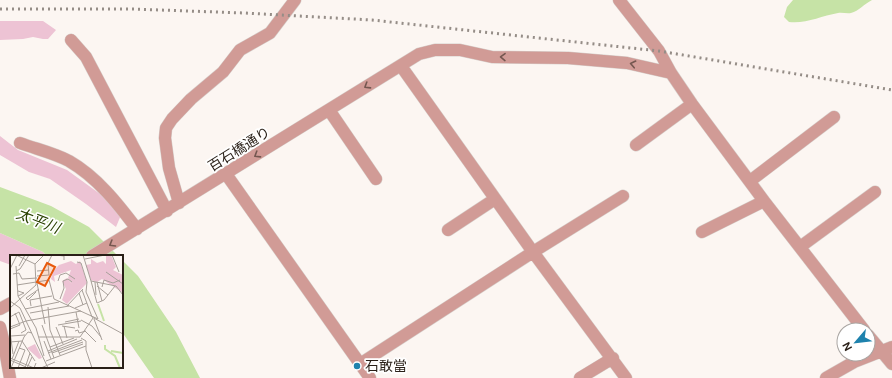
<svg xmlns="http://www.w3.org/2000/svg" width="892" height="378" viewBox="0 0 892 378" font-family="'DM Sans','Noto Sans JP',sans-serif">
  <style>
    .green { fill: #edc3d4 }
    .water { fill: #c6e3a6 }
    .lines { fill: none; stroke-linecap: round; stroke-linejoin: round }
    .minor-casing { stroke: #d6cfcb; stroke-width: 13 }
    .minor { stroke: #d19b96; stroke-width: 12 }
    .rail { stroke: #958d87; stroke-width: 3; stroke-dasharray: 2 4; stroke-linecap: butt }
    .oneway { stroke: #755750 }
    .poi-dot { fill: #1e82ad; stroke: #fff; stroke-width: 1.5 }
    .labels { text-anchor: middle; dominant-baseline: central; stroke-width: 3.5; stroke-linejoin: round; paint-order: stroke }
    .street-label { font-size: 14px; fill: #291f17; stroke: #fff }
    .poi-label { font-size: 14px; fill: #291f17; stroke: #fff; text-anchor: start }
    .water-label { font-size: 15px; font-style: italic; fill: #294100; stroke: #fff }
    .inset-river { fill: none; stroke: #c6e3a6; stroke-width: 2 }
    .inset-road { fill: none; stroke: #a8a09a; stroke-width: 1 }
    .view { fill: #e8590c; fill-opacity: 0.15; stroke: #e8590c; stroke-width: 2 }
    .inset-edge { fill: none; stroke: #291f17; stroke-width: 2 }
  </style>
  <rect width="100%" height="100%" fill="#fcf6f2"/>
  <path class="green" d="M 0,21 L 43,21 L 56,30 L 48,39 L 43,39 L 33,37 L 23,39 L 0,40 Z
    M 0,136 L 18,150 L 67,170 L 107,199 L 121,215 L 116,227 L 86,204 L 50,179 L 29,172 L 0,155 Z
    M 0,233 L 43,252 L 47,256 L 11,256 L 11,265 L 0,261 Z"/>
  <path class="water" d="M 793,0 L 872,0 C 864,4 859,11 851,13 C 847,14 842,12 838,13 C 821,16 806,24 789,22 L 784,17 L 787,7 Z
    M 0,187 L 51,206 L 89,227 L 118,256 L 47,256 L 43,252 L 0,233 Z
    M 122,260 L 138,276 L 176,332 L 200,378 L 154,378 L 122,332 Z"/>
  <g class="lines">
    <defs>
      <path id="minor" d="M 619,0 L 659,51 L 671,73 L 692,104 L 764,201 L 864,330
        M 71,40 L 86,57 L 167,211
        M 401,66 L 533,252 L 626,378
        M 329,110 L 376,179
        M 20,143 C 36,149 54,153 69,161 C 97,177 118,204 137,229
        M 636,145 L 692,104
        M 226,174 L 370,378
        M 750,181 L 834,117
        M 179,203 L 169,168 L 165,138 L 166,128 L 172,119 L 191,99 L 223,72 L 240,50 L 270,33 L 295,0
        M 448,230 L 495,199
        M 702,232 L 764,201
        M 800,247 L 875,192
        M 92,256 L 419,54 L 435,50 L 460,50 L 492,57 L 568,58 L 627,63 L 671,73
        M 0,309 L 11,303
        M 0,327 L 3,339 L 10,378
        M 868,335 L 892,364
        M 360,364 L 533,252 L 623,196
        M 580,378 L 613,358
        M 826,378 L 854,362 L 892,347"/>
    </defs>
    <use href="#minor" class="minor-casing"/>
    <use href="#minor" class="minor"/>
    <path class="rail" d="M 0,9 L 132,9 L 244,13 L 372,20 L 659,51 L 892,90"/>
  </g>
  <defs><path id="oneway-chevron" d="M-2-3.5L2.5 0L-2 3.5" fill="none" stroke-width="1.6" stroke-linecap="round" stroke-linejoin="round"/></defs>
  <g class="oneway">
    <use href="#oneway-chevron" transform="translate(503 57) rotate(-179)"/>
    <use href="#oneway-chevron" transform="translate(633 64) rotate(-168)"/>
    <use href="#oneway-chevron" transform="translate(367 86) rotate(148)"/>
    <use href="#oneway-chevron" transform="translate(257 155) rotate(148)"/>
    <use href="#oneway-chevron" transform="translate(112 244) rotate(149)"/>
  </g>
  <circle class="poi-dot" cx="357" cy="366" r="4"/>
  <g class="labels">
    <g class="street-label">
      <text transform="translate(239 149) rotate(-32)">百石橋通り</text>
    </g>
    <g class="poi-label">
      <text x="365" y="366">石敢當</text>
    </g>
    <g class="water-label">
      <text transform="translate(38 221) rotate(21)">太平川</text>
    </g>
  </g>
  <g transform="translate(10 255)">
    <rect width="113" height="113" fill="#fcf6f2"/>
    <path d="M 96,0 L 101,0 L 106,12 L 103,15 L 113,20 L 113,38 L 92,24 L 87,27 L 81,25 L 76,10 L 81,9 L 81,4 L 87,8 L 93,6 L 96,9 ZM 61,6 L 66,9 L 70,6 L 77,28 L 57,49 L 52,45 L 56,34 L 52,26 L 57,23 L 62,29 L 58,23 L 61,15 L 44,21 L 45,27 L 41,24 L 43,16 L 49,10 ZM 25,89 L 32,103 L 29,104 L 17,93 Z" fill="#edc3d4"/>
    <path class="inset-river" d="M 88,49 L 94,66M 95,90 L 95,94 L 105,101 L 110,113M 101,96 L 113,98"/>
    <path class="inset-road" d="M 6,0 L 25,9M 46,0 L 54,1 L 54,5M 73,0 L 81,26 L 106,31 L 113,40M 102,0 L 109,17M 75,4 L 95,0M 67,7 L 71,8 L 77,27 L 76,37 L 88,64M 6,11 L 8,41 L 26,73 L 34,101M 9,11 L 15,0M 0,14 L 7,0M 6,16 L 10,14 L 19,0M 27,16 L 39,15M 96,17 L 113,29M 3,19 L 9,18 L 12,24 L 27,23M 39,20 L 38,8 L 42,0M 27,21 L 39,20M 48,26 L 50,20 L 56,18 L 65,24M 81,26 L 87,48 L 94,45 L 105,31M 85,27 L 86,40M 87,27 L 92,46M 27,28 L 35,69M 7,30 L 39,25 L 44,44 L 88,64M 87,31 L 98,40M 92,32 L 94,25 L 103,28 L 110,25M 72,35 L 82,62 L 113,79M 8,36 L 14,38 L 8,41M 69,38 L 73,50M 16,43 L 29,34M 16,43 L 18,45 L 26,37M 10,44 L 26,30 L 25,9 L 34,0M 50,44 L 54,33 L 53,26 L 58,24 L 62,27M 0,46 L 10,53 L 38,113M 21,51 L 20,45 L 42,41M 57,51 L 73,34M 38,52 L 40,75 L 50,100M 0,53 L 10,44M 65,53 L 77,48M 15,54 L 49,47M 66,57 L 69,73M 20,58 L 59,51M 0,62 L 9,57 L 13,67M 84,64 L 92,85M 71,65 L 82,71 L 91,82M 55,67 L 69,64M 32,70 L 44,103M 48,70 L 71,66M 52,71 L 65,73M 54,71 L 57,83M 0,72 L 16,66 L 71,56M 46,72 L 53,89M 0,74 L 10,70 L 5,58M 65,76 L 68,75 L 69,78 L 76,76M 75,76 L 86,87M 0,77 L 3,99M 11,78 L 16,75 L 13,67M 1,81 L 15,80M 29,82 L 70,82 L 83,63M 71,83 L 76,86 L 76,95 L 82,113M 34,86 L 41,104M 0,87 L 12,86 L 25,106M 40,92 L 64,83M 38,96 L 67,84M 38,98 L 72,85M 42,98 L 73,87M 49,98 L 73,89M 0,103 L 24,113 L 26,108M 2,104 L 9,86M 0,105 L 16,112M 36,106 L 76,91M 1,113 L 14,82 L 18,77 L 22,78M 8,113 L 15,95 L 9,93M 15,113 L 20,98M 17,113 L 22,102M 31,113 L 45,107"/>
    <path class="view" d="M 37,8 L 45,12 L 35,31 L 27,27 Z"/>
    <rect width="113" height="113" class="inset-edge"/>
  </g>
  <g transform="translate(856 342) rotate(242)"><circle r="19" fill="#ffffff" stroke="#a9a5a2"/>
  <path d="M0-3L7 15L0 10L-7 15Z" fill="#1e82ad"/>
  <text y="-6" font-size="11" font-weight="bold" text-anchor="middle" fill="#291f17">N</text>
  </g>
</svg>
